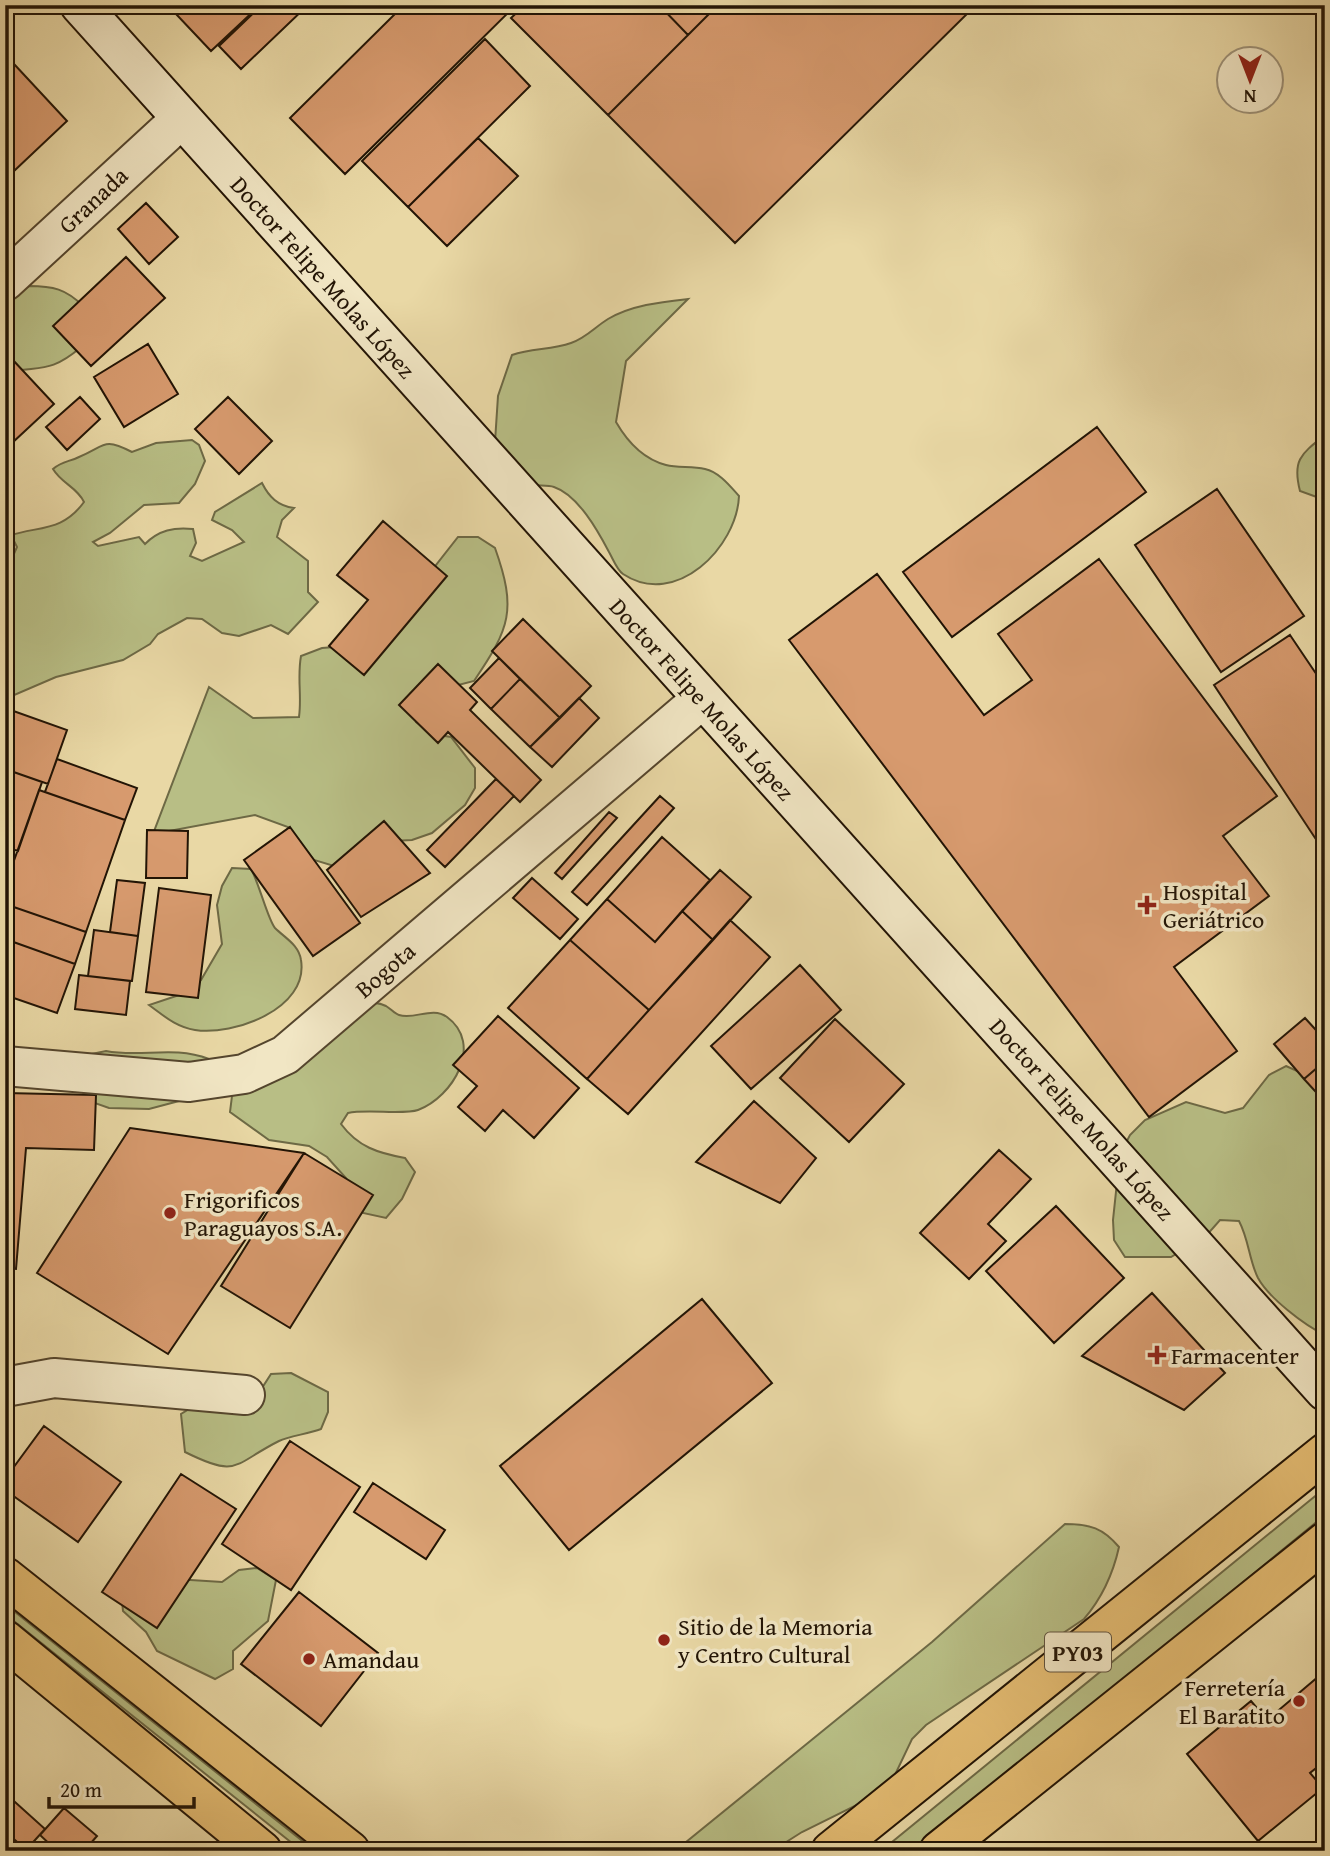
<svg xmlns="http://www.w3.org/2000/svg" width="1330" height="1856" viewBox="0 0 1330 1856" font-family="'Gentium Book Plus',serif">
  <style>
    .green { fill: #b8be85; stroke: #6d6945; stroke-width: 2 }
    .building { fill: #d79a6e; stroke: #221405; stroke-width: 2 }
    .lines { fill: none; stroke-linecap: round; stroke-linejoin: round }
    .minor-casing { stroke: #54452d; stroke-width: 42 }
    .secondary-casing { stroke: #221405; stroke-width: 42 }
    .primary-casing { stroke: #221405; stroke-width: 42 }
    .trunk-casing { stroke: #221405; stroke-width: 42 }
    .minor { stroke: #f1e6c4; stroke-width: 38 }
    .secondary { stroke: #f1e6c4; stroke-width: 38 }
    .primary { stroke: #e4bc72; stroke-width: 38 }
    .trunk { stroke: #e4bc72; stroke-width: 38 }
    .poi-dot { fill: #8f2418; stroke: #f1e6c4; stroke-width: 2.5 }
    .labels { text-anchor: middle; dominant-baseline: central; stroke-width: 7; stroke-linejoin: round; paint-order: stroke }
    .shield { fill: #f1e6c4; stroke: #60533e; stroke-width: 2 }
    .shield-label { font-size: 23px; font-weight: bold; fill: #221405 }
    .street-label { font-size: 24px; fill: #221405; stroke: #f1e6c4 }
    .poi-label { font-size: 24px; fill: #221405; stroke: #f1e6c4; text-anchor: start }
  </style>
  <rect width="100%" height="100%" fill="#e9d8a5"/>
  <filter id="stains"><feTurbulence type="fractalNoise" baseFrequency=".00286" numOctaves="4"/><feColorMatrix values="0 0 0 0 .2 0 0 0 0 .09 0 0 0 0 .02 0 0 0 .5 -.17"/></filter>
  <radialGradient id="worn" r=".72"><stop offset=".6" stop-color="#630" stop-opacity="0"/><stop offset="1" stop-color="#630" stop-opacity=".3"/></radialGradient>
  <path class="green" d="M 29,286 C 53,286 66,289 83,306 L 80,348 C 49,374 40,365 5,373 L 5,300 Z
    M 688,299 L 626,361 L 616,422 C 627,441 643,459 666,465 C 678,468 692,466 705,469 C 719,472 730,486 739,496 C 737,547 676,609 623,574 C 617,570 613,559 609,552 C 598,531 578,495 554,487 C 548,485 539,486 533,485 L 495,442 L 498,396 L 512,355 C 532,348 551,350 571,343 C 586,338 595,327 608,319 C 632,305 661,302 688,299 Z
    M 1325,435 L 1325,500 L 1300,491 C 1292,460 1301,454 1325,435 Z
    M 192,440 L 199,445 L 205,461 L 195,484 L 179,503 L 144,505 L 110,533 L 93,542 L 98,546 L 139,537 L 145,544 C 159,530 174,527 193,529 L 196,543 L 190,556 L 202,561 L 244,542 L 232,530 L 212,520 L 215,512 L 262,483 C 269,497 278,506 294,508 L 282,520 L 277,537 L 308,561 L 308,592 L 318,602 L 288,634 L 271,625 L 239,636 L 222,633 L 202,619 L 187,618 L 158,634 L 150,644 L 123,660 L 56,677 L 5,699 L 5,574 L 17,547 L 11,535 C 41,526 63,531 84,502 C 77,487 62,484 53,469 C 62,461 69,462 79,457 C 106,446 102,437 132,452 L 156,443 Z
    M 458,537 L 478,537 L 495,548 C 517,610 510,628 474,681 L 435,691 L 416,703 L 416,722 L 432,734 L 451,737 L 475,768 L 475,788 L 465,805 L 432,833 L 412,840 L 392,841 L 334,866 L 314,860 L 288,827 L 255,815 L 153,834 L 209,687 L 253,718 L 299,717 C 302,695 297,678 301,656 L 322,648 L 360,645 L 432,570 Z
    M 232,868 L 251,869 C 259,883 268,920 275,928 C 285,938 299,945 301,960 C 309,1009 233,1036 195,1030 C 176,1027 164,1016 149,1005 L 185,993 L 201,980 L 222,944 L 217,905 L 222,886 Z
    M 360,1002 C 369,1002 378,1002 386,1006 C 391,1009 395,1014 399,1015 C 415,1020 432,1006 447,1017 C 484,1044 453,1097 418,1110 C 404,1115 367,1109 348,1113 L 341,1124 C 358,1147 378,1153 405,1158 L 415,1172 L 402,1199 L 386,1218 L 363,1213 L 346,1178 L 327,1157 L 309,1146 L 269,1140 L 230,1112 L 232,1096 L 242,1084 Z
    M 106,1051 C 142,1058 172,1045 209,1059 L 209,1083 L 194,1097 L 149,1109 L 109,1108 L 89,1101 L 77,1084 L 86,1055 Z
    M 1286,1066 L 1304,1074 L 1325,1097 L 1325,1335 C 1304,1325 1269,1298 1258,1278 C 1249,1260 1249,1240 1239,1221 L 1220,1220 L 1206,1236 L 1171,1257 L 1125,1257 L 1114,1240 L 1113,1220 L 1120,1154 L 1130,1135 L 1145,1120 L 1186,1102 L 1225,1113 L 1243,1108 L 1269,1075 Z
    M 291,1373 L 328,1392 L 328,1412 L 321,1429 C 308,1434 289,1436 279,1441 C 233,1464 239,1479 185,1452 L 181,1414 L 199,1403 L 260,1391 L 271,1374 Z
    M 1325,1488 L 1325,1515 L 915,1851 L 881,1851 Z
    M 1065,1524 C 1090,1524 1103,1528 1119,1547 C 1113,1574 1102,1598 1084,1619 L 926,1725 L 912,1739 L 893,1779 L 879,1794 L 802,1832 L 772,1851 L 675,1851 L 932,1642 Z
    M 257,1568 L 276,1580 L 268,1621 L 233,1651 L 233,1669 L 215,1679 L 157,1651 L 146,1632 L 123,1611 L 121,1591 L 159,1578 L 222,1582 L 239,1570 Z
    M 5,1604 L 315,1851 L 302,1851 L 5,1614 Z"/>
  <path class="building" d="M 186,5 L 260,5 L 211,51 L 176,14 Z
    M 262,5 L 308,5 L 241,69 L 219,46 Z
    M 404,5 L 516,5 L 345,174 L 290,118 Z
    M 525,5 L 659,5 L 688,35 L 608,115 L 511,18 Z
    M 659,5 L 718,5 L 688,35 Z
    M 718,5 L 976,5 L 735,243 L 608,115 Z
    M 485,39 L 530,86 L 408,207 L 362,161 Z
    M 14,64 L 67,121 L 14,171 L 5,161 L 5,72 Z
    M 478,138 L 518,176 L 447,246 L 408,207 Z
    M 146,203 L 178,237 L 149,264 L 118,229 Z
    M 126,257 L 165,298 L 91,366 L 53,326 Z
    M 148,344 L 178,394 L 124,427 L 94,377 Z
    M 12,359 L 54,404 L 12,443 L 5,436 L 5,365 Z
    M 80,397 L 100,419 L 67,450 L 46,427 Z
    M 228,397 L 272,441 L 239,474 L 195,429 Z
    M 1097,427 L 1146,492 L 952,637 L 903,572 Z
    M 1217,489 L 1304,616 L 1221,672 L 1135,545 Z
    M 383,521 L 447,576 L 364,675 L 329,646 L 368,600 L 337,575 Z
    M 1099,559 L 1277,796 L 1223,836 L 1269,896 L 1174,967 L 1237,1051 L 1149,1117 L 789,640 L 877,574 L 984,715 L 1032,680 L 998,634 Z
    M 523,619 L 591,686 L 560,718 L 492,651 Z
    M 1290,635 L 1325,687 L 1325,853 L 1214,685 Z
    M 499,658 L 520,679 L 491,709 L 470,688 Z
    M 438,664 L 477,702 L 470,710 L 541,780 L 520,802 L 448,732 L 438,743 L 399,705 Z
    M 520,679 L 560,718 L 530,747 L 491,709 Z
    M 579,698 L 599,718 L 552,767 L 530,747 Z
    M 5,708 L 67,730 L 48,784 L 5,769 Z
    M 57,759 L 137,788 L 125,820 L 45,792 Z
    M 5,769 L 42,782 L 18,851 L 5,847 Z
    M 496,779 L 514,796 L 445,867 L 427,850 Z
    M 39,790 L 125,820 L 86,932 L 5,904 L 5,886 Z
    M 660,796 L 674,808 L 587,905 L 572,892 Z
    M 609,812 L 617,818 L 562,879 L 555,873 Z
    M 384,821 L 430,873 L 361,917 L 327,870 Z
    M 290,827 L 360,923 L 313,956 L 244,860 Z
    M 147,830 L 188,831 L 187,878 L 146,878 Z
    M 662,837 L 710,880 L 655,942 L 607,899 Z
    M 720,870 L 751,897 L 713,940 L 682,911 Z
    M 532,878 L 578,919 L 560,939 L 513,898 Z
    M 117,880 L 145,883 L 138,936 L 110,932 Z
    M 159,888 L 211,895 L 198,998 L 146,992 Z
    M 607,899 L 655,942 L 682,911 L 713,940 L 649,1010 L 570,940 Z
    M 5,904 L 86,932 L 75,964 L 5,939 Z
    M 730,920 L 770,957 L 628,1114 L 587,1079 Z
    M 94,930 L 138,936 L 132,981 L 88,976 Z
    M 5,939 L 75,964 L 57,1013 L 5,995 Z
    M 570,940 L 649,1010 L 587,1079 L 508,1008 Z
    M 800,965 L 841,1010 L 751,1089 L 711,1046 Z
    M 79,975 L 130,981 L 126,1015 L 75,1009 Z
    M 498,1016 L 579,1088 L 534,1138 L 503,1110 L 485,1131 L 458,1107 L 477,1086 L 453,1065 Z
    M 1305,1018 L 1325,1040 L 1325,1061 L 1304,1079 L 1274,1044 Z
    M 835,1019 L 904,1084 L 849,1142 L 780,1078 Z
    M 1325,1061 L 1325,1102 L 1304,1079 Z
    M 5,1093 L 96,1095 L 94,1150 L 26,1148 L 16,1269 L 5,1268 Z
    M 754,1101 L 816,1158 L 780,1203 L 696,1162 Z
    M 130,1128 L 304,1153 L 168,1354 L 37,1273 Z
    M 999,1150 L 1031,1179 L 988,1224 L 1006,1241 L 969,1279 L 920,1233 Z
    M 304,1153 L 373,1195 L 290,1328 L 221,1286 Z
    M 1056,1206 L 1124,1278 L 1054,1343 L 986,1271 Z
    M 1152,1293 L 1225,1373 L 1184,1410 L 1082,1356 Z
    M 702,1299 L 772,1383 L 569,1550 L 500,1466 Z
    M 44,1426 L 121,1482 L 78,1542 L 5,1490 L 5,1479 Z
    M 290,1441 L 360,1487 L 291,1590 L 222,1544 Z
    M 181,1474 L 236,1509 L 157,1628 L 102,1592 Z
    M 373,1483 L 445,1530 L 426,1559 L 354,1512 Z
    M 299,1592 L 378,1653 L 321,1726 L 241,1664 Z
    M 1325,1671 L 1325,1761 L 1310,1773 L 1323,1788 L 1258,1841 L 1187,1754 L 1251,1701 L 1267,1720 Z
    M 5,1793 L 45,1829 L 26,1850 L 5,1831 Z
    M 64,1808 L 97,1836 L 84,1851 L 57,1851 L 40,1835 Z"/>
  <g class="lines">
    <defs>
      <path id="minor" d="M 5,281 L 181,119
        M 5,1066 L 189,1082 L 244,1074 L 285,1055 L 702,699
        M 5,1387 L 54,1378 L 245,1395"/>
      <path id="secondary" d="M 80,5 L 1325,1391"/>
      <path id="primary" d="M 5,1577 L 350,1851
        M 5,1640 L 262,1851"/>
      <path id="trunk" d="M 831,1851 L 1325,1453
        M 939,1851 L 1325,1542"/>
    </defs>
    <use href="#minor" class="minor-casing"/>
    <use href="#secondary" class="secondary-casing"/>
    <use href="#primary" class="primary-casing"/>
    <use href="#trunk" class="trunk-casing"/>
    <use href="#minor" class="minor"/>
    <use href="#secondary" class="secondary"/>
    <use href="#primary" class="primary"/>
    <use href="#trunk" class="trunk"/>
  </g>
  <g class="poi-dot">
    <path d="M1143.5 894.5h7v7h7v7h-7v7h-7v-7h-7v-7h7z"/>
    <circle cx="170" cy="1213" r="7"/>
    <path d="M1153.5 1344.5h7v7h7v7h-7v7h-7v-7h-7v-7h7z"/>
    <circle cx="664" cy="1640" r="7"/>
    <circle cx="309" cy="1659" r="7"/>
    <circle cx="1299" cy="1701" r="7"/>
  </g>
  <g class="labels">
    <rect class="shield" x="1045" y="1632.5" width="66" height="39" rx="5"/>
    <g class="shield-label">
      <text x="1078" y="1652">PY03</text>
    </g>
    <g class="street-label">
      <text transform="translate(93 200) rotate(-43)">Granada</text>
      <text transform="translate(323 277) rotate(48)">Doctor Felipe Molas López</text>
      <text transform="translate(702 699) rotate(48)">Doctor Felipe Molas López</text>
      <text transform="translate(385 970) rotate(-41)">Bogota</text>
      <text transform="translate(1082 1119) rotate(48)">Doctor Felipe Molas López</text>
    </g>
    <g class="poi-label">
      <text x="1163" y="891">Hospital<tspan x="1163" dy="28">Geriátrico</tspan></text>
      <text x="184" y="1199">Frigorificos<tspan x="184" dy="28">Paraguayos S.A.</tspan></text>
      <text x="1171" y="1355">Farmacenter</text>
      <text x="678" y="1626">Sitio de la Memoria<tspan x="678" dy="28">y Centro Cultural</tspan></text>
      <text x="323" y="1659">Amandau</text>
      <text x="1285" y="1687" text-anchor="end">Ferretería<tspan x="1285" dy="28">El Baratito</tspan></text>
    </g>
  </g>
  <rect width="1330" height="1856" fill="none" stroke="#e9d8a5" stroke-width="28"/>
  <rect x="7" y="7" width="1316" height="1842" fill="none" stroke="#221405" stroke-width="3.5"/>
  <rect x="14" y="14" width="1302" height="1828" fill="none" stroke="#221405" stroke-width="2"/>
  <g transform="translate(1250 80) rotate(180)"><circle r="33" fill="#f1e6c4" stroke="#9e9278" stroke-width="2"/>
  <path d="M0-5L12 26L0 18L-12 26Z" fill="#8f2418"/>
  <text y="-10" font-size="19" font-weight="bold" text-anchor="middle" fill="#221405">N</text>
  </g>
  <path d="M49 1797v10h145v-10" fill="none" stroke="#221405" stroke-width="3.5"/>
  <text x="60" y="1797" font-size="21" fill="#221405" stroke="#f1e6c4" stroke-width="5" paint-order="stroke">20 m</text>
  <rect width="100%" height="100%" filter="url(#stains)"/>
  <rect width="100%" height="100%" fill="url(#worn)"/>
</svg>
